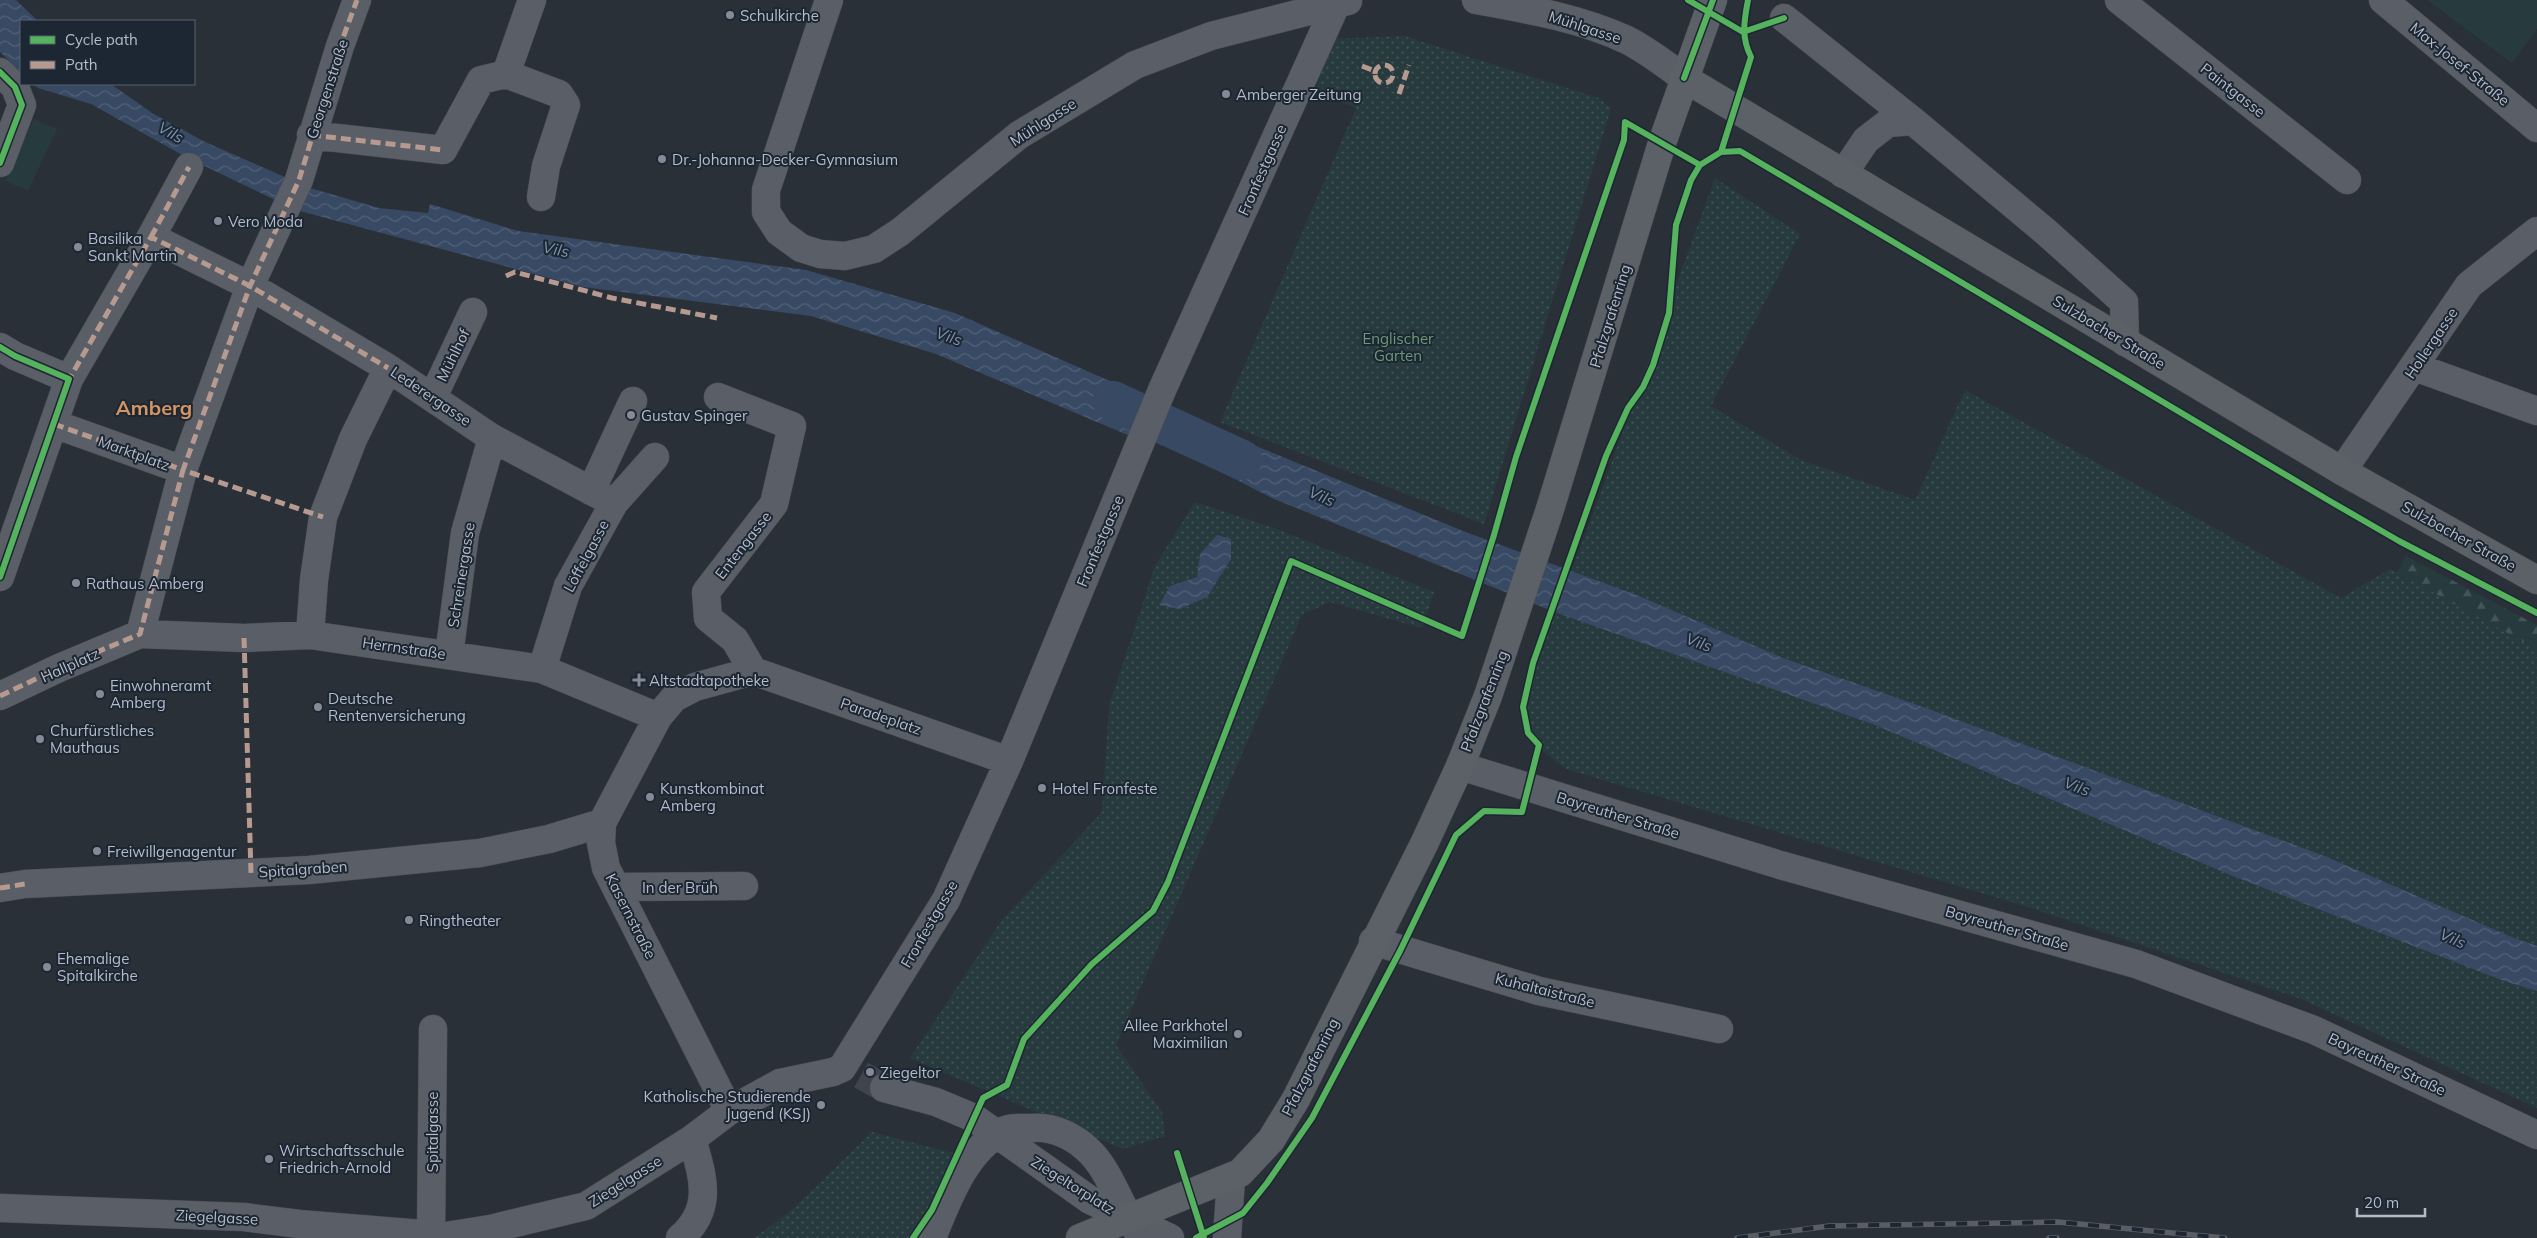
<svg xmlns="http://www.w3.org/2000/svg" width="2537" height="1238" viewBox="0 0 2537 1238" font-family="Mulish,sans-serif">
  <style>
    .grass { fill: #273a3e }
    .forest { fill: url(#forest-firs) }
    .park { fill: url(#park-dots) }
    .water { fill: url(#water-waves) }
    .lines { fill: none; stroke-linecap: round; stroke-linejoin: round }
    .river { stroke: #384963; stroke-width: 40 }
    .minor-tunnel { stroke: #3f454e; stroke-width: 28; stroke-dasharray: 28 14; stroke-linecap: butt }
    .minor-casing { stroke: #484c53; stroke-width: 29 }
    .major-casing { stroke: #484c55; stroke-width: 29 }
    .minor { stroke: #5a5e66; stroke-width: 28 }
    .major { stroke: #5c6168; stroke-width: 28 }
    .rail-casing { stroke: #595d64; stroke-width: 5.5 }
    .rail { stroke: #1d2633; stroke-width: 4; stroke-dasharray: 11; stroke-linecap: butt }
    .quiet { stroke: #b69a8f; stroke-width: 5; stroke-dasharray: 10 5; stroke-linecap: butt }
    .cycleway-casing { stroke: #1d2633; stroke-width: 9 }
    .cycleway { stroke: #56b35d; stroke-width: 6 }
    .poi-dot { fill: #848b96; stroke: #1d2633; stroke-width: 2 }
    .labels { text-anchor: middle; dominant-baseline: central; stroke-width: 4; stroke-linejoin: round; paint-order: stroke }
    .poi-label { font-size: 15px; fill: #b4bcc9; stroke: #1d2633; text-anchor: start }
    .street-label { font-size: 15px; fill: #b4bcc9; stroke: #1d2633 }
    .park-label { font-size: 15px; fill: #6b9a76; stroke: #1d2633 }
    .water-label { font-size: 16px; font-style: italic; fill: #7c92b1; stroke: #1d2633 }
    .district-label { font-size: 20px; font-weight: bold; fill: #d59563; stroke: #1d2633 }
  </style>
  <defs>
    <pattern id="forest-firs" width="22" height="20" patternUnits="userSpaceOnUse" patternTransform="scale(1.25)"><rect width="22" height="20" fill="#273a3e"/><path d="M5 1l3.5 6h-7zM16 11l3.5 6h-7z" fill="#445559"/></pattern>
    <pattern id="park-dots" width="8" height="8" patternUnits="userSpaceOnUse" patternTransform="scale(1.25)"><rect width="8" height="8" fill="#273a3e"/><path d="M2 2h.1M6 6h.1" fill="none" stroke="#445559" stroke-width="1.8" stroke-linecap="round"/></pattern>
    <pattern id="water-waves" width="16" height="10" patternUnits="userSpaceOnUse" patternTransform="scale(1.25)"><rect width="16" height="10" fill="#384963"/><path d="M0 5q4-4 8 0t8 0" fill="none" stroke="#526178"/></pattern>
  </defs>
  <rect width="100%" height="100%" fill="#2a3038"/>
  <path class="grass" d="M 2427,0 L 2537,0 L 2537,29 L 2512,63 Z
    M 34,119 L 57,129 L 28,191 L 5,181 Z"/>
  <path class="forest" d="M 2406,556 L 2537,625 L 2537,749 L 2375,614 Z"/>
  <path class="park" d="M 1404,36 L 1599,98 L 1611,109 L 1484,524 L 1220,422 L 1356,108 L 1316,91 L 1327,39 Z
    M 1715,178 L 1800,234 L 1711,406 L 1801,460 L 1915,500 L 1965,390 L 2341,598 L 2390,569 L 2537,649 L 2537,1108 L 2301,999 L 2025,906 L 1566,769 L 1526,738 L 1519,704 L 1587,530 Z
    M 1195,502 L 1274,528 L 1434,592 L 1422,628 L 1330,602 L 1302,615 L 1116,1045 L 1162,1112 L 1165,1136 L 1123,1149 L 910,1058 L 1002,920 L 1102,812 L 1109,706 L 1155,566 Z
    M 872,1132 L 961,1155 L 924,1238 L 754,1238 L 791,1211 Z"/>
  <path class="water" d="M 0,0 L 16,0 L 38,21 L 21,21 L 21,72 L 0,52 Z
    M 34,84 L 111,84 L 152,113 L 205,142 L 310,188 L 379,208 L 428,213 L 430,204 L 518,231 L 806,270 L 955,313 L 1146,397 L 1130,436 L 936,354 L 811,316 L 583,287 L 296,210 L 184,156 L 91,104 L 38,88 Z
    M 1200,423 L 1463,531 L 1639,596 L 1783,658 L 1926,708 L 2327,857 L 2514,938 L 2537,946 L 2537,991 L 2504,981 L 2228,874 L 1875,725 L 1557,613 L 1274,499 L 1186,454 Z
    M 1217,535 L 1231,539 L 1231,559 L 1207,597 L 1180,609 L 1159,605 L 1170,586 L 1197,577 L 1200,554 Z"/>
  <g class="lines">
    <path class="river" d="M 1113,401 L 1242,460"/>
    <path class="minor-tunnel" d="M 861,1075 L 884,1088"/>
    <defs>
      <path id="minor" d="M 829,0 L 766,190 L 766,212 L 779,232 L 801,248 L 820,254 L 845,256 L 874,249 L 900,232 L 1019,135 L 1135,65 L 1211,36 L 1348,1
        M 1476,0 C 1526,9 1580,18 1627,40 C 1647,50 1666,65 1684,78
        M 2119,0 L 2347,180
        M 2383,0 L 2537,128
        M 1784,18 L 1913,121
        M 0,72 L 15,87 L 22,105 L 0,163
        M 506,74 L 532,0
        M 311,135 L 443,150 L 481,80 L 506,74 L 559,94 L 566,105 L 546,166 L 541,197
        M 1843,174 L 1866,140 L 1888,123 L 1913,121 L 2046,232 L 2124,302 L 2125,342
        M 151,237 L 189,167
        M 0,347 L 15,356 L 69,379
        M 2415,367 L 2537,411
        M 433,397 L 473,312
        M 718,397 L 792,426 L 774,504 L 706,592 L 708,618 L 735,640 L 753,671
        M 54,424 L 183,470 L 250,286 L 299,180 L 340,46 L 357,0
        M 2342,471 L 2469,285 L 2537,231
        M 591,491 L 633,401
        M 0,577 L 69,379 L 151,237 L 250,286 L 388,368 L 492,438 L 614,503
        M 140,634 L 183,470
        M 310,635 L 314,580 L 323,517 L 353,439 L 388,368
        M 449,655 L 465,533 L 492,438
        M 542,669 L 568,586 L 614,503 L 655,457
        M 0,696 L 59,668 L 140,634 L 244,638 L 310,635 L 542,669 L 658,717
        M 1460,766 L 1780,865 L 2136,964 L 2314,1030 L 2537,1135
        M 616,887 L 744,886
        M 0,888 L 25,884 L 309,870 L 480,853 L 549,839 L 602,823
        M 1373,941 L 1539,991 L 1719,1029
        M 842,1068 L 946,900 L 1009,761 L 1162,390 L 1338,0
        M 884,1088 L 936,1102 L 974,1118 L 1090,1200 L 1170,1238
        M 729,1111 L 606,868 L 601,843 L 602,823 L 658,717 L 674,698 L 695,687 L 753,671 L 1009,761
        M 0,1208 L 244,1217 L 299,1224 L 446,1236 L 490,1229 L 586,1206 L 692,1139 L 729,1111 L 780,1083 L 833,1072 L 842,1068
        M 431,1235 L 433,1029
        M 680,1238 C 714,1209 703,1177 692,1139
        M 932,1238 C 947,1201 966,1148 1005,1130 C 1012,1127 1023,1128 1031,1128 C 1054,1126 1076,1137 1092,1154 C 1114,1178 1121,1213 1143,1238
        M 1227,1238 L 1231,1178"/>
      <path id="major" d="M 1684,78 L 2342,471 L 2537,580
        M 1080,1238 L 1240,1173 L 1271,1140 L 1296,1099 L 1425,842 L 1460,766 L 1488,696 L 1550,509 L 1662,143 L 1713,0"/>
    </defs>
    <use href="#minor" class="minor-casing"/>
    <use href="#major" class="major-casing"/>
    <use href="#minor" class="minor"/>
    <use href="#major" class="major"/>
    <defs>
      <path id="rail" d="M 1737,1238 L 1829,1226 L 2058,1222 L 2225,1238
        M 2049,1238 L 2057,1238"/>
    </defs>
    <use href="#rail" class="rail-casing"/>
    <use href="#rail" class="rail"/>
    <path class="quiet" d="M1375 74a9 9 0 1 1 18 0a9 9 0 1 1-18 0Z
      M 1362,66 L 1375,71
      M 1399,94 L 1409,65
      M 311,135 L 443,150
      M 151,237 L 189,167
      M 506,276 L 515,272 L 612,298 L 717,318
      M 67,383 L 151,237 L 250,286 L 388,368
      M 54,424 L 183,470 L 250,286 L 299,180 L 340,46 L 357,0
      M 244,638 L 251,873
      M 0,696 L 59,668 L 140,634 L 183,470 L 323,517
      M 0,888 L 25,884"/>
    <defs>
      <path id="cycleway" d="M 1688,0 L 1743,32 L 1784,18
        M 0,72 L 15,87 L 22,105 L 0,163
        M 1684,78 L 1713,0
        M 1721,152 L 1751,57 C 1741,37 1744,21 1748,0
        M 0,347 L 15,356 L 69,379 L 0,577
        M 1177,1153 L 1204,1238
        M 913,1238 L 932,1210 L 983,1098 L 1007,1085 L 1024,1039 L 1092,964 L 1153,911 L 1168,882 L 1291,561 L 1462,636 L 1494,535 L 1516,457 L 1624,140 L 1625,122 L 1700,165 L 1721,152 L 1740,151 L 2328,500 L 2399,541 L 2537,613
        M 1196,1238 L 1243,1213 L 1267,1183 L 1312,1118 L 1400,951 L 1456,835 L 1484,811 L 1522,812 L 1539,745 L 1528,733 L 1523,707 L 1533,663 L 1606,456 L 1628,408 L 1643,387 L 1653,365 L 1669,313 L 1676,225 L 1691,180 L 1700,165"/>
    </defs>
    <use href="#cycleway" class="cycleway-casing"/>
    <use href="#cycleway" class="cycleway"/>
  </g>
  <g class="poi-dot">
    <circle cx="730" cy="15" r="5"/>
    <circle cx="1226" cy="94" r="5"/>
    <circle cx="662" cy="159" r="5"/>
    <circle cx="218" cy="221" r="5"/>
    <circle cx="78" cy="247" r="5"/>
    <circle cx="631" cy="415" r="5"/>
    <circle cx="76" cy="583" r="5"/>
    <path d="M636.5 672.5h5v5h5v5h-5v5h-5v-5h-5v-5h5z"/>
    <circle cx="100" cy="694" r="5"/>
    <circle cx="318" cy="707" r="5"/>
    <circle cx="40" cy="739" r="5"/>
    <circle cx="1042" cy="788" r="5"/>
    <circle cx="650" cy="797" r="5"/>
    <circle cx="97" cy="851" r="5"/>
    <circle cx="409" cy="920" r="5"/>
    <circle cx="47" cy="967" r="5"/>
    <circle cx="1238" cy="1034" r="5"/>
    <circle cx="870" cy="1072" r="5"/>
    <circle cx="821" cy="1105" r="5"/>
    <circle cx="269" cy="1159" r="5"/>
  </g>
  <g class="labels">
    <g class="poi-label">
      <text x="740" y="15">Schulkirche</text>
      <text x="1236" y="94">Amberger Zeitung</text>
      <text x="672" y="159">Dr.-Johanna-Decker-Gymnasium</text>
      <text x="228" y="221">Vero Moda</text>
      <text x="88" y="238">Basilika<tspan x="88" dy="17">Sankt Martin</tspan></text>
      <text x="641" y="415">Gustav Spinger</text>
      <text x="86" y="583">Rathaus Amberg</text>
      <text x="649" y="680">Altstadtapotheke</text>
      <text x="110" y="685">Einwohneramt<tspan x="110" dy="17">Amberg</tspan></text>
      <text x="328" y="698">Deutsche<tspan x="328" dy="17">Rentenversicherung</tspan></text>
      <text x="50" y="730">Churfürstliches<tspan x="50" dy="17">Mauthaus</tspan></text>
      <text x="660" y="788">Kunstkombinat<tspan x="660" dy="17">Amberg</tspan></text>
      <text x="1052" y="788">Hotel Fronfeste</text>
      <text x="107" y="851">Freiwillgenagentur</text>
      <text x="419" y="920">Ringtheater</text>
      <text x="57" y="958">Ehemalige<tspan x="57" dy="17">Spitalkirche</tspan></text>
      <text x="1228" y="1025" text-anchor="end">Allee Parkhotel<tspan x="1228" dy="17">Maximilian</tspan></text>
      <text x="880" y="1072">Ziegeltor</text>
      <text x="811" y="1096" text-anchor="end">Katholische Studierende<tspan x="811" dy="17">Jugend (KSJ)</tspan></text>
      <text x="279" y="1150">Wirtschaftsschule<tspan x="279" dy="17">Friedrich-Arnold</tspan></text>
    </g>
    <g class="street-label">
      <text transform="translate(1585 27) rotate(18)">Mühlgasse</text>
      <text transform="translate(2460 64) rotate(39)">Max-Josef-Straße</text>
      <text transform="translate(327 89) rotate(-72)">Georgenstraße</text>
      <text transform="translate(2233 90) rotate(38)">Paintgasse</text>
      <text transform="translate(1043 122) rotate(-33)">Mühlgasse</text>
      <text transform="translate(1262 170) rotate(-66)">Fronfestgasse</text>
      <text transform="translate(1610 316) rotate(-73)">Pfalzgrafenring</text>
      <text transform="translate(2109 332) rotate(31)">Sulzbacher Straße</text>
      <text transform="translate(2431 343) rotate(-56)">Hollergasse</text>
      <text transform="translate(453 355) rotate(-64)">Mühlhof</text>
      <text transform="translate(431 396) rotate(34)">Lederergasse</text>
      <text transform="translate(134 453) rotate(20)">Marktplatz</text>
      <text transform="translate(2459 536) rotate(29)">Sulzbacher Straße</text>
      <text transform="translate(1100 541) rotate(-67)">Fronfestgasse</text>
      <text transform="translate(743 545) rotate(-52)">Entengasse</text>
      <text transform="translate(586 556) rotate(-62)">Löffelgasse</text>
      <text transform="translate(461 575) rotate(-81)">Schreinergasse</text>
      <text transform="translate(404 648) rotate(8)">Herrnstraße</text>
      <text transform="translate(70 665) rotate(-24)">Hallplatz</text>
      <text transform="translate(1484 701) rotate(-69)">Pfalzgrafenring</text>
      <text transform="translate(881 716) rotate(19)">Paradeplatz</text>
      <text transform="translate(1618 815) rotate(17)">Bayreuther Straße</text>
      <text transform="translate(303 869) rotate(-4)">Spitalgraben</text>
      <text x="680" y="887">In der Brüh</text>
      <text transform="translate(631 916) rotate(63)">Kasernstraße</text>
      <text transform="translate(929 924) rotate(-60)">Fronfestgasse</text>
      <text transform="translate(2007 928) rotate(16)">Bayreuther Straße</text>
      <text transform="translate(1545 990) rotate(14)">Kuhaltaistraße</text>
      <text transform="translate(2387 1064) rotate(25)">Bayreuther Straße</text>
      <text transform="translate(1310 1067) rotate(-63)">Pfalzgrafenring</text>
      <text transform="translate(432 1132) rotate(-90)">Spitalgasse</text>
      <text transform="translate(625 1181) rotate(-32)">Ziegelgasse</text>
      <text transform="translate(1073 1185) rotate(32)">Ziegeltorplatz</text>
      <text transform="translate(217 1217) rotate(3)">Ziegelgasse</text>
    </g>
    <g class="park-label">
      <text x="1398" y="338">Englischer<tspan x="1398" dy="17">Garten</tspan></text>
    </g>
    <g class="water-label">
      <text transform="translate(171 132) rotate(29)">Vils</text>
      <text transform="translate(556 249) rotate(11)">Vils</text>
      <text transform="translate(949 336) rotate(19)">Vils</text>
      <text transform="translate(1322 496) rotate(24)">Vils</text>
      <text transform="translate(1699 642) rotate(20)">Vils</text>
      <text transform="translate(2077 786) rotate(21)">Vils</text>
      <text transform="translate(2453 938) rotate(24)">Vils</text>
    </g>
    <g class="district-label">
      <text x="154" y="407">Amberg</text>
    </g>
  </g>
  <rect x="20" y="20" width="175" height="65" fill="#1d2633" stroke="#59626f"/>
  <rect x="30" y="36" width="25" height="8" fill="#56b35d" stroke="#59626f"/>
  <text x="65" y="45" font-size="15" fill="#b4bcc9">Cycle path</text>
  <rect x="30" y="61" width="25" height="8" fill="#b69a8f" stroke="#59626f"/>
  <text x="65" y="70" font-size="15" fill="#b4bcc9">Path</text>
  <path d="M2357 1208v8h68v-8" fill="none" stroke="#b4bcc9" stroke-width="2.5"/>
  <text x="2364" y="1208" font-size="15" fill="#b4bcc9" stroke="#1d2633" stroke-width="4" paint-order="stroke">20 m</text>
</svg>
